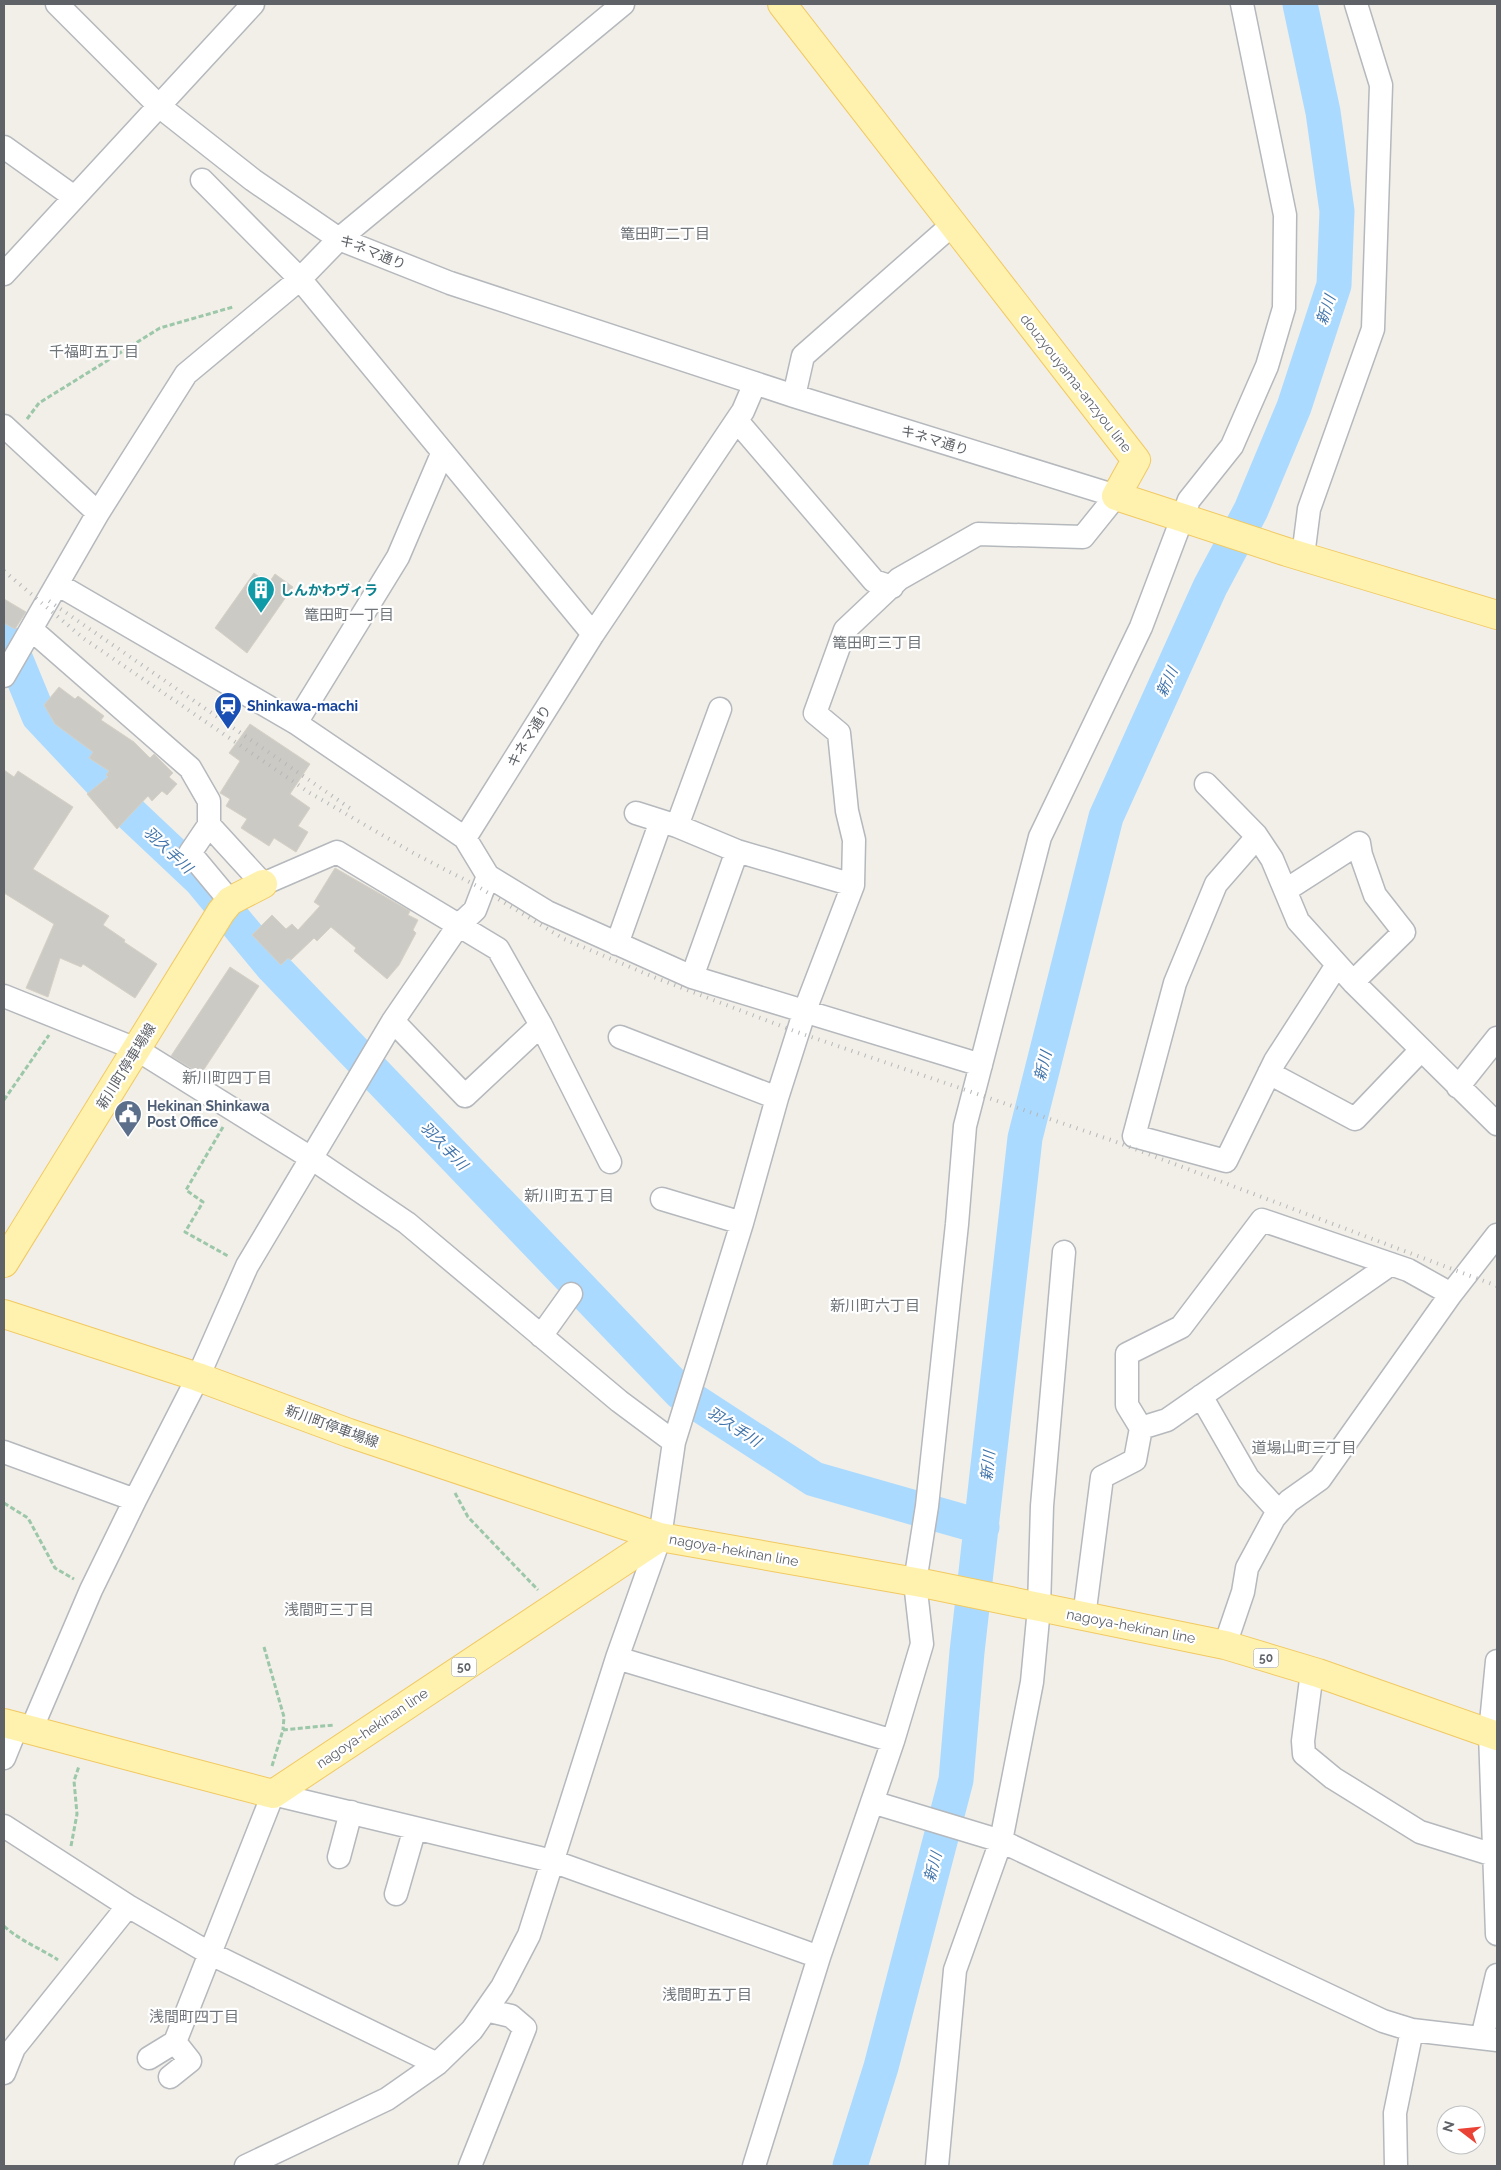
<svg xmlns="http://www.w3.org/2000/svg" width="1501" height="2170" viewBox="0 0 1501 2170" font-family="Raleway,'Noto Sans JP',sans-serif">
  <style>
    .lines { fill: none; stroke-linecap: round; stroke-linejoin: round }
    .river { stroke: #aadaff; stroke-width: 35 }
    .building { fill: #cccac5; stroke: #d6d1c6 }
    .minor-casing { stroke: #b5b8bc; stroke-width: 25 }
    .major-casing { stroke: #f2c960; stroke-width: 30 }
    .path { stroke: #9cc7a9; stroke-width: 3; stroke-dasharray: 5 2.5; stroke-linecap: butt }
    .minor { stroke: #fff; stroke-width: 22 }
    .major { stroke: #fff2af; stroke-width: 28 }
    .rail { stroke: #b6b7b8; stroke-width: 4; stroke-dasharray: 1 6; stroke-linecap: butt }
    .labels { text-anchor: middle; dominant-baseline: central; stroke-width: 4.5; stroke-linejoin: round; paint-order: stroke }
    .shield { fill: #fff; stroke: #8f9295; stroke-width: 1 }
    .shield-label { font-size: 12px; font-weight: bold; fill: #5f6368 }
    .street-label { font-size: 14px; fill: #5f6368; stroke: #fff }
    .culture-label { font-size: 14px; font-weight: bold; fill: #0d838f; stroke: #fff; text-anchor: start }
    .transit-label { font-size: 14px; font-weight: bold; fill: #164399; stroke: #fff; text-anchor: start }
    .service-label { font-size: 14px; font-weight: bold; fill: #4e5e75; stroke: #fff; text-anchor: start }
    .neighbourhood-label { font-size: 15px; fill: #70757a; stroke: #fff }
    .water-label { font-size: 15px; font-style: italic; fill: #4174aa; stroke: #fff }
  </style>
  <rect width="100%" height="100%" fill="#f1efe8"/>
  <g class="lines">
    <path class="river" d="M 4,640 L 11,648 L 39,716 L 132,815 L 201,880 L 273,967 L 680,1392 L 814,1479 L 982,1527
      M 850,2166 L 881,2067 L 956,1780 L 967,1652 L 1025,1138 L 1106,817 L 1210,587 L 1251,510 L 1294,407 L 1334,285 L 1337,211 L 1323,112 L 1300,4"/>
  </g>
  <path class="building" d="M 254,573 L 268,584 L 275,574 L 293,587 L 247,653 L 215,628 Z
    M 4,599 L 26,612 L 15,629 L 4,623 Z
    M 59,687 L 75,699 L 78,696 L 104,716 L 101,720 L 134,742 L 150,758 L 154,754 L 173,773 L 169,777 L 177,784 L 167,795 L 162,791 L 152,801 L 148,796 L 117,829 L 87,794 L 108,777 L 106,775 L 109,771 L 89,758 L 93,752 L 55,724 L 44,705 Z
    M 250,724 L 310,764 L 290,794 L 310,808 L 298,826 L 308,832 L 296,852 L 274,838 L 269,846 L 241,828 L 247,819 L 226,806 L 230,799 L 220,793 L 240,761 L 229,753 Z
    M 4,770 L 14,777 L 18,771 L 73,807 L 33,869 L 109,916 L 103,925 L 125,940 L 124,942 L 157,964 L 135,998 L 83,964 L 81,967 L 60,958 L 48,997 L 26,988 L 54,924 L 4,893 Z
    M 335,868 L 410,911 L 408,915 L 418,920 L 413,930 L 416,933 L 399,965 L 387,979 L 354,951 L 356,948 L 331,927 L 317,941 L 314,938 L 291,960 L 288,958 L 281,965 L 252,935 L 272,915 L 286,929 L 292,924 L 298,930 L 320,906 L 314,902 Z
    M 230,967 L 259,986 L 201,1074 L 171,1056 Z"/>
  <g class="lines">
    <defs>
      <path id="minor" d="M 57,4 L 159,106 L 253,180 L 339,239 L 450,283 L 794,396 L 1116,496 L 1083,537 L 978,534 L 899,579 L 845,630 L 815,713 L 839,733 L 847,811 L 854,840 L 853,885 L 805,1010 L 777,1098 L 742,1223 L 674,1442 L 660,1537 L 617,1658 L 529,1935 L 502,1987 L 472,2030 L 437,2064 L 387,2099 L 246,2166
        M 4,147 L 74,197
        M 202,180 L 300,279 L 593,634
        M 4,274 L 253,4
        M 794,396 L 803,356 L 952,225
        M 737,421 L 874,581 L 892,587
        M 4,426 L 98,513
        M 1303,556 L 1309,509 L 1373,329 L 1381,85 L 1356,4
        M 32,630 L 190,768 L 209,801 L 209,825 L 190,853 L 230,901
        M 4,676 L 98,513 L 186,374 L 300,279 L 339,239 L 623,4
        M 296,723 L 398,557 L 442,454
        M 1206,784 L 1256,835 L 1272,859 L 1298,921 L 1353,982 L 1497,1124
        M 636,813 L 677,826 L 737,851 L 853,885
        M 209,825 L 263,884 L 337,852 L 498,949 L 541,1025 L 610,1162
        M 677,826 L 720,709
        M 1257,837 L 1216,884 L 1175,983 L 1134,1136 L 1226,1161 L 1275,1061 L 1337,965
        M 465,838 L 593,634 L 743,411 L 755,383
        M 488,876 L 547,912 L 692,977 L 981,1065
        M 1286,890 L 1359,843 L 1361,855 L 1375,895 L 1404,932 L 1353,982
        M 617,944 L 661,821
        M 692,977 L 737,851
        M 4,996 L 136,1049 L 311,1158 L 407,1223 L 619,1401 L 674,1442
        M 393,1021 L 465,1096 L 541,1025
        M 620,1037 L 777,1098
        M 1269,1073 L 1355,1119 L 1421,1050
        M 1458,1087 L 1497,1038
        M 662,1199 L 742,1223
        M 541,1336 L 571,1294
        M 1201,1396 L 1248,1478 L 1279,1512
        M 1141,1428 L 1167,1420 L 1391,1264
        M 4,1452 L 135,1500
        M 1084,1617 L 1102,1477 L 1135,1460 L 1141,1428 L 1127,1405 L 1127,1354 L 1181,1327 L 1262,1220 L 1408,1270 L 1451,1294
        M 1225,1645 L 1243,1592 L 1247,1568 L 1274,1518 L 1289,1501 L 1320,1479 L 1451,1294 L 1497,1235
        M 617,1658 L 893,1741
        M 1497,1661 L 1490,1733 L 1497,1934
        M 1312,1672 L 1303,1741 L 1304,1754 L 1333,1778 L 1420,1832 L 1497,1856
        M 31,1730 L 91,1590 L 135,1500 L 198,1377 L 247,1266 L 393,1021 L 458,926 L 475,910 L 488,876 L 465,838 L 296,723 L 57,584
        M 4,1758 L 17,1726
        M 872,1802 L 1001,1841 L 1383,2021 L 1412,2030 L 1497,2040
        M 4,1826 L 128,1906 L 209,1953 L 437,2064
        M 339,1857 L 351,1812
        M 396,1894 L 415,1828
        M 1482,2038 L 1497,1975
        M 149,2058 L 175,2042 L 273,1794 L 552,1861 L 819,1957
        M 4,2073 L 14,2048 L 128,1906
        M 170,2077 L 190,2061 L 175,2042
        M 470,2166 L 525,2028 L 511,2016 L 486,2010
        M 754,2166 L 819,1957 L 893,1741 L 922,1644 L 915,1582 L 927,1506 L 957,1224 L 965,1126 L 1040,837 L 1141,627 L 1189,500 L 1232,446 L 1267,366 L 1284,308 L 1285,215 L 1242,4
        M 937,2166 L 955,1970 L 1001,1841 L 1032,1682 L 1039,1608 L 1042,1506 L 1064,1252
        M 1396,2166 L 1395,2113 L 1412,2030"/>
      <path id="major" d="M 782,4 L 1136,460 L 1116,496 L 1287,552 L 1497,615
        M 4,1263 L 221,912 L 230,901 L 263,884
        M 4,1314 L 198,1377 L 349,1433 L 660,1537
        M 4,1723 L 273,1794 L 660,1537 L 927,1584 L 1225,1645 L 1318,1673 L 1497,1736"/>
    </defs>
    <use href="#minor" class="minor-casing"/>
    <use href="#major" class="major-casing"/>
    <path class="path" d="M 27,419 L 39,403 L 160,328 L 233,307
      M 4,1100 L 49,1035
      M 223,1127 L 186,1190 L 203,1202 L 185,1232 L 228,1256
      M 455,1493 L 468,1517 L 538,1590
      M 4,1503 L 28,1518 L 55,1568 L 74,1579
      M 264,1647 L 284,1717 L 283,1730
      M 272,1766 L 283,1730 L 334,1725
      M 71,1846 L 77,1814 L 74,1781 L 79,1766
      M 4,1926 C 20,1941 40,1948 58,1960"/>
    <use href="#minor" class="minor"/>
    <use href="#major" class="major"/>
    <path class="rail" d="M 4,571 L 83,638 L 310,793 L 415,854 L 477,886 L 564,939 L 656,978 L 797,1032 L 1111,1140 L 1497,1286
      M 49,601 L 354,811"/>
  </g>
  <defs>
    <symbol id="building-pin" viewBox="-11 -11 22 30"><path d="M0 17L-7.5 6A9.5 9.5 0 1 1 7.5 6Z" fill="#0f9aa8" stroke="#fff"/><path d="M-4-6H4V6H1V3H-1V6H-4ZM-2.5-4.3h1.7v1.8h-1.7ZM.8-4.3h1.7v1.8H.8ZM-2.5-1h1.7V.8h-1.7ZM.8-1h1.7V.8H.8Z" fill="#fff"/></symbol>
    <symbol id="station-pin" viewBox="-11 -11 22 30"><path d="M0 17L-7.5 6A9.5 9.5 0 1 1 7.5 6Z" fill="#1a4fb4" stroke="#fff"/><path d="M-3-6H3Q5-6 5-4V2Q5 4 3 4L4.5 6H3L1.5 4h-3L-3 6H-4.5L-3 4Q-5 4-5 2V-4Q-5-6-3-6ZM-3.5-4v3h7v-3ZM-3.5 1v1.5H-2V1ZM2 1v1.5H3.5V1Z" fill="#fff"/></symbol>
    <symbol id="civic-pin" viewBox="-11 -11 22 30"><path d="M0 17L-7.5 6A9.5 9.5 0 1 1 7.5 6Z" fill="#5c6f8a" stroke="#fff"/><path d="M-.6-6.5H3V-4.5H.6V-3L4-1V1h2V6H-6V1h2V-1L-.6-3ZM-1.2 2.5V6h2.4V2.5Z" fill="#fff"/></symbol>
  </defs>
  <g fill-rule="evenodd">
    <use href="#building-pin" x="245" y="574" width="32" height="43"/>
    <use href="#station-pin" x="212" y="690" width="32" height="43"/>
    <use href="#civic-pin" x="112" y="1098" width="32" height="43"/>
  </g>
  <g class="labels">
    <g class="shield">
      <rect x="1253.5" y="1648.5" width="25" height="19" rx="4"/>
      <rect x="451.5" y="1657.5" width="25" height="19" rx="4"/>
    </g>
    <g class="shield-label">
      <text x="1266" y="1658">50</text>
      <text x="464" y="1667">50</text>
    </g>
    <g class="street-label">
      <text transform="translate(373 252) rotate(22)">キネマ通り</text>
      <text transform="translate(1076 383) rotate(52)">douzyouyama-anzyou line</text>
      <text transform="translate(935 440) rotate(17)">キネマ通り</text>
      <text transform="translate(529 736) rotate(-58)">キネマ通り</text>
      <text transform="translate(126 1066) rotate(-58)">新川町停車場線</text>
      <text transform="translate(332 1426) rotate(20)">新川町停車場線</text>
      <text transform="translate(734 1550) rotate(10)">nagoya-hekinan line</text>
      <text transform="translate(1131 1626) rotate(11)">nagoya-hekinan line</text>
      <text transform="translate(372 1728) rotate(-34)">nagoya-hekinan line</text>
    </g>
    <g class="culture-label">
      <text x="280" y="590">しんかわヴィラ</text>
    </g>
    <g class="transit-label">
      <text x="247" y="706">Shinkawa-machi</text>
    </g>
    <g class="service-label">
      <text x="147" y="1106">Hekinan Shinkawa<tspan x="147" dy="16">Post Office</tspan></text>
    </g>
    <g class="neighbourhood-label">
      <text x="665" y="234">篭田町二丁目</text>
      <text x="94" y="352">千福町五丁目</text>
      <text x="349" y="615">篭田町一丁目</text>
      <text x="877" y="643">篭田町三丁目</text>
      <text x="227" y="1078">新川町四丁目</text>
      <text x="569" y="1196">新川町五丁目</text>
      <text x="875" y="1306">新川町六丁目</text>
      <text x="1304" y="1448">道場山町三丁目</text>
      <text x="329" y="1610">浅間町三丁目</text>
      <text x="707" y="1995">浅間町五丁目</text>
      <text x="194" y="2017">浅間町四丁目</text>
    </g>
    <g class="water-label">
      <text transform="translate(1326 310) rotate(-72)">新川</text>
      <text transform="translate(1167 682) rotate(-65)">新川</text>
      <text transform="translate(168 850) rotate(43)">羽久手川</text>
      <text transform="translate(1043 1066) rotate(-76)">新川</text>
      <text transform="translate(444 1146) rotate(46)">羽久手川</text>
      <text transform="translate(734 1427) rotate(33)">羽久手川</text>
      <text transform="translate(988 1466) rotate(-84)">新川</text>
      <text transform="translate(933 1867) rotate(-75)">新川</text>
    </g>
  </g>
  <rect width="1501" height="2170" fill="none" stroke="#5f6368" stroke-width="10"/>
  <g transform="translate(1461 2130) rotate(286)"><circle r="24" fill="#ffffff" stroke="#bfc1c3"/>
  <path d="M0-4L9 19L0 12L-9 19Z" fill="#ea4335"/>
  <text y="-8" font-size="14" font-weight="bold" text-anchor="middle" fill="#5f6368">N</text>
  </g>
</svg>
